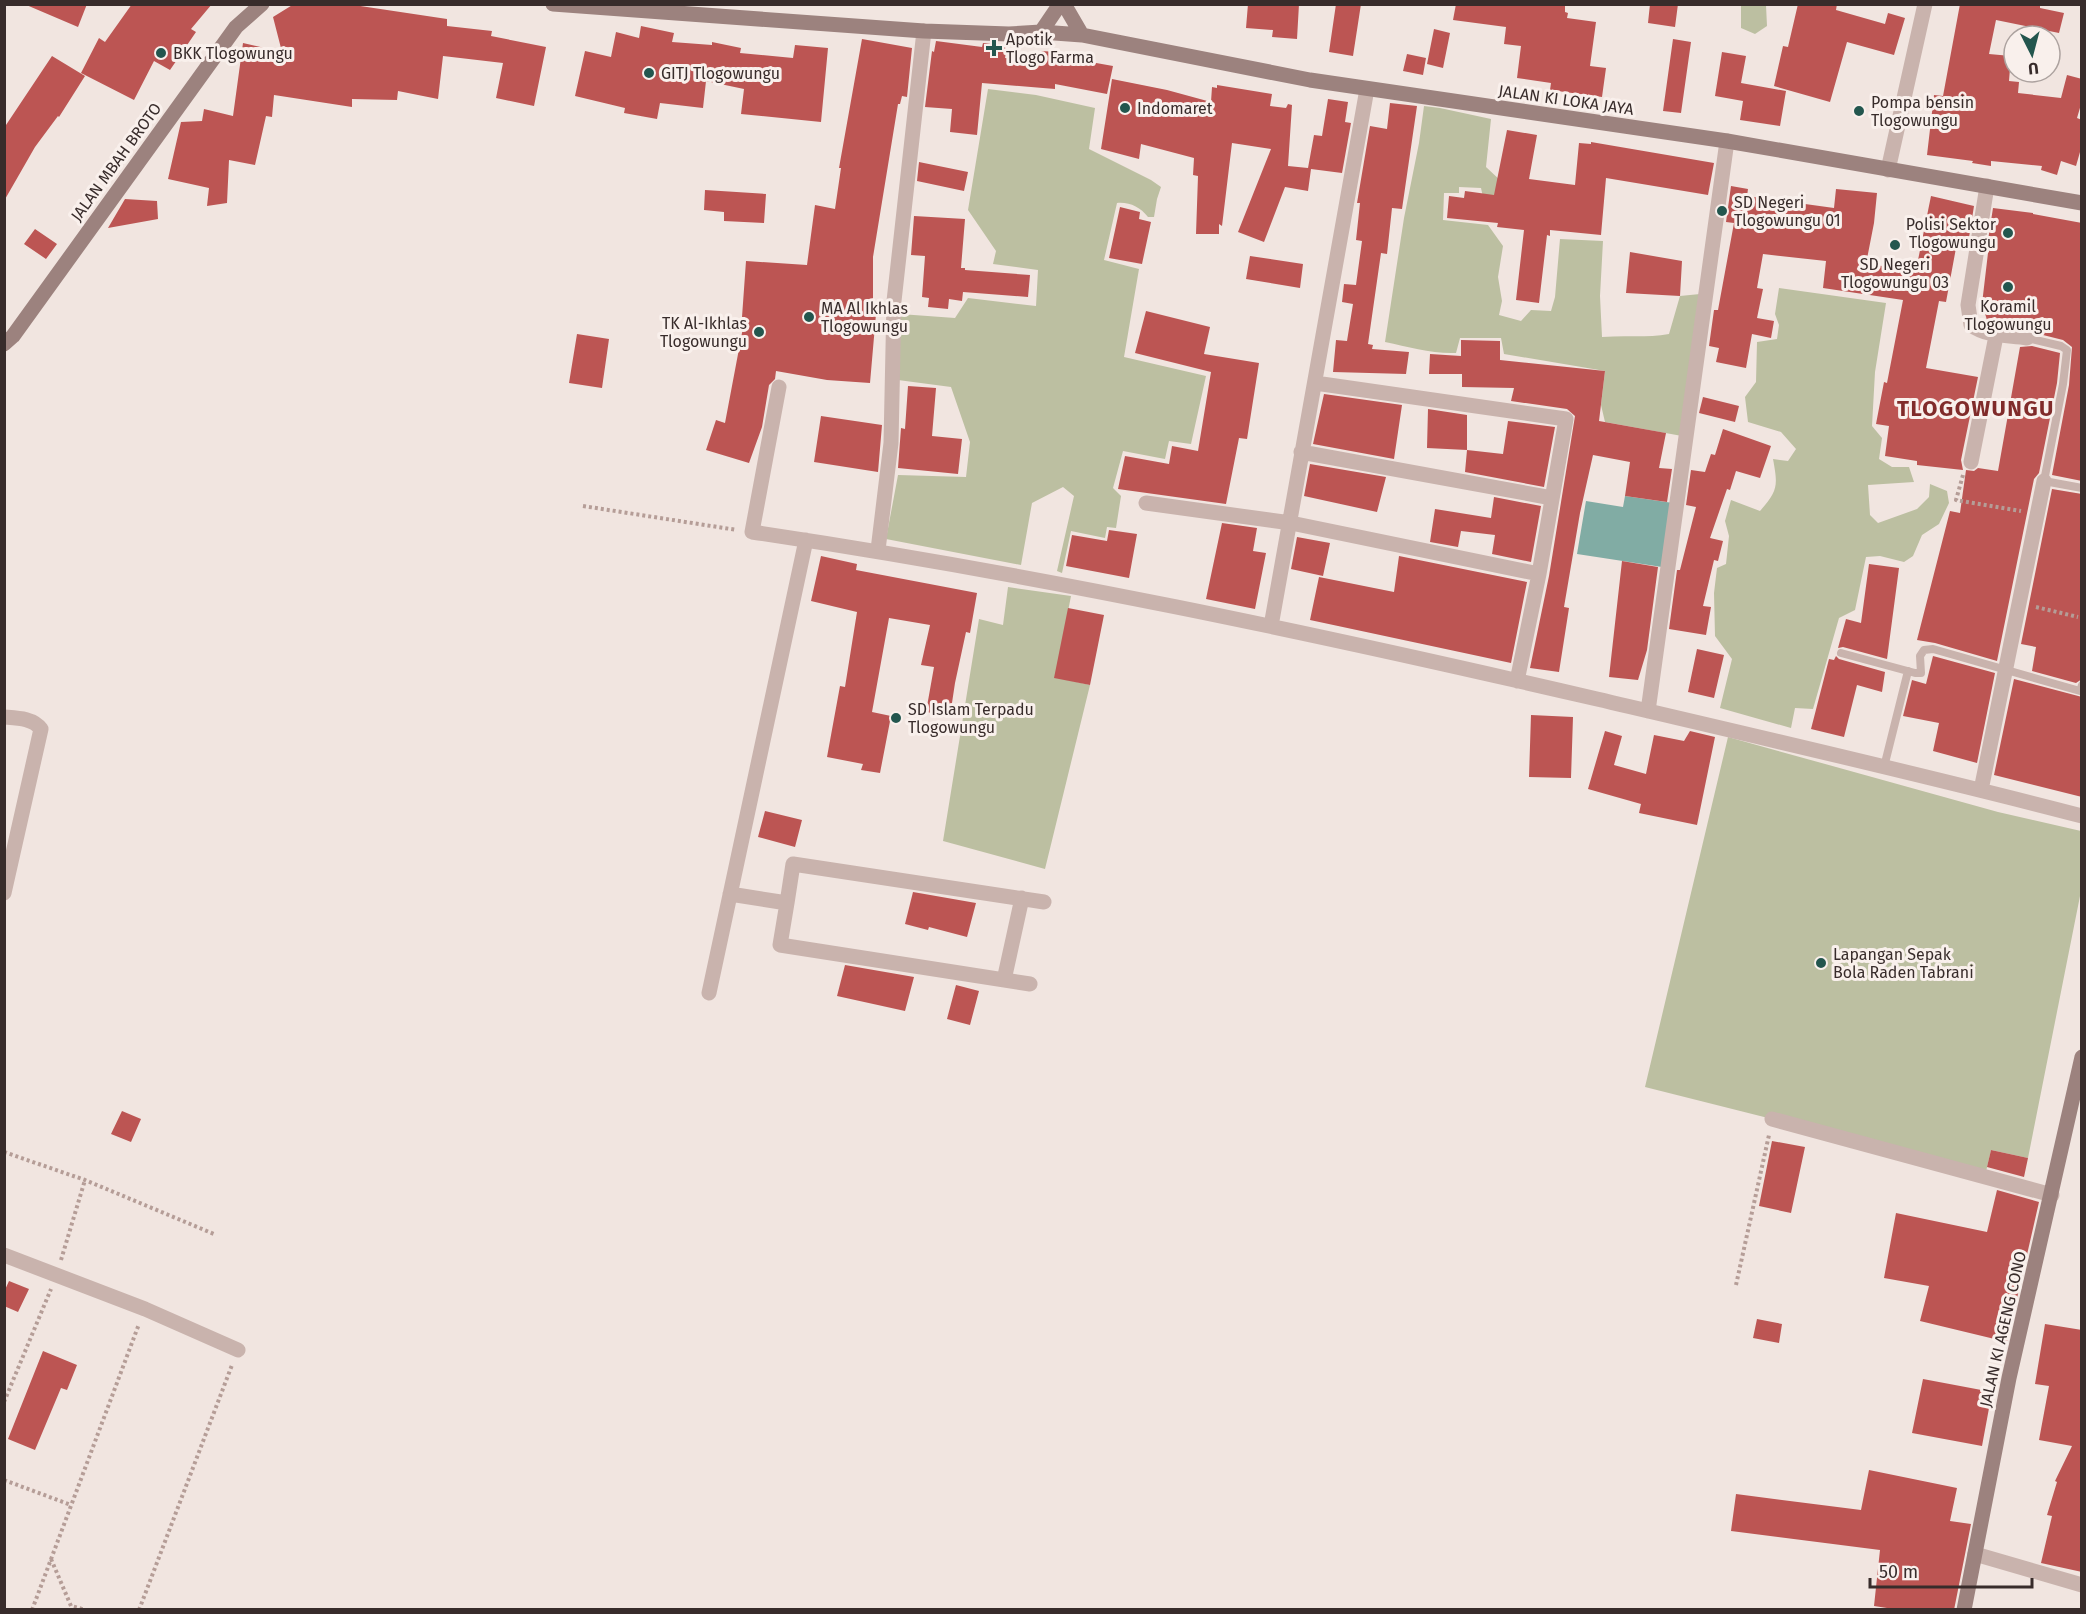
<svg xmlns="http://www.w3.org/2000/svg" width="2086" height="1614" viewBox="0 0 2086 1614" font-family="'Fira Sans',sans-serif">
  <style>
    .green { fill: #bcbfa1 }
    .water { fill: #81aca4 }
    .building { fill: #bc5553 }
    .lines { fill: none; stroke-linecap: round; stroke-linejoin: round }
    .path { stroke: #b59d97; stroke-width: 4; stroke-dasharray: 3 3; stroke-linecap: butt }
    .service { stroke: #c9b3ad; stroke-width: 8 }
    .minor { stroke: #c9b3ad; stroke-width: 15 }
    .secondary { stroke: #9c827e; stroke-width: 15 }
    .poi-dot { fill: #23564e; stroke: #f9f0ec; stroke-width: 2 }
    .labels { text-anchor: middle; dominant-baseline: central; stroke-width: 6; stroke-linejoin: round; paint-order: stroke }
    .poi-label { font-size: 16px; fill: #382c2b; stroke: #f9f0ec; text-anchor: start }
    .street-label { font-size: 16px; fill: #382c2b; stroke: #f9f0ec }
    .district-label { font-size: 22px; font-weight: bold; letter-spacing: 1.5px; fill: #802b2a; stroke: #f9f0ec }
  </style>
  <rect width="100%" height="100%" fill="#f1e5e0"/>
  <path class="green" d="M 1741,5 L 1766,5 L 1767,26 L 1755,34 L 1741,28 Z
    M 988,89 L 1036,95 L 1095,108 L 1089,149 L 1151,180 L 1161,187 L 1157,199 L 1154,217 L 1148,217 C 1140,207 1130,202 1117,203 L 1104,260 L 1139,269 L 1124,357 L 1206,376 L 1191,444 L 1169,441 L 1165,459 L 1123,451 L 1113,488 L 1121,496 L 1116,528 L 1107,527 L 1105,538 L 1071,531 L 1062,573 L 1057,571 L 1074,496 L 1063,487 L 1032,503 L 1021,565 L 886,539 L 898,475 L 966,477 L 970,442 L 951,387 L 898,380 L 900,314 L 955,318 L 968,298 L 1036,306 L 1038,270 L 993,264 L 996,251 L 968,210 Z
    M 1424,106 L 1440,108 L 1491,119 L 1486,167 L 1502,182 L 1510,195 L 1483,197 L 1481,188 L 1459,187 L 1459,193 L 1444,193 L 1443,220 L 1488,225 L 1503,246 L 1498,277 L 1502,301 L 1499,315 L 1521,321 L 1531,310 L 1551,311 L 1555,297 L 1560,239 L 1603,241 L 1600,296 L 1602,337 C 1625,335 1647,338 1669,334 L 1680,296 L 1700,294 L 1682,436 L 1605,422 L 1601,405 L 1605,371 L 1504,354 L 1501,338 L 1460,338 L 1456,353 C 1432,354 1409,347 1385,342 L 1404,218 L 1419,143 Z
    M 1779,288 L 1886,303 L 1875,372 L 1872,426 L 1882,438 L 1879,459 L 1892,467 L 1909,467 L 1914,482 L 1868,485 L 1870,515 L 1878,523 L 1917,509 L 1929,497 L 1930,484 L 1947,491 L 1949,503 L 1939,524 L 1922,535 L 1913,556 L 1904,562 L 1880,556 L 1866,557 L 1855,610 L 1839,618 L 1813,709 L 1795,708 L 1791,728 L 1720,708 L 1732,659 L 1715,636 L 1714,593 L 1717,568 L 1726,564 L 1729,536 L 1725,521 L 1731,500 L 1760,511 C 1778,490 1778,486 1773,459 L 1788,461 L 1796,449 L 1781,432 L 1748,422 L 1745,397 L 1756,382 L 1757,342 L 1777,339 L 1779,325 L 1775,314 Z
    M 1008,587 L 1071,596 L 1055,677 L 1090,685 L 1045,869 L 943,841 L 979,619 L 1003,625 Z
    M 1728,737 L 1998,812 L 2081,831 L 2081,891 L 2028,1158 L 1991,1150 L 1985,1176 L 1926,1158 L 1645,1087 Z"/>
  <path class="water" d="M 1625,496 L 1673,503 L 1662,567 L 1577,554 L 1586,501 L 1623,507 Z"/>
  <path class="building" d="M 24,4 L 87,4 L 78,27 Z
    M 132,4 L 212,4 L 191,29 L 196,32 L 170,70 L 154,61 L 134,100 L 81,73 L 99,38 L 105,42 Z
    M 294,4 L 347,4 L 447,19 L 447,26 L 492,31 L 491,36 L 546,47 L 534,106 L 496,98 L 503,63 L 443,56 L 438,99 L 398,91 L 397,100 L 352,99 L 352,107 L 274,95 L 272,117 L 266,116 L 255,165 L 229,160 L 227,203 L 207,206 L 209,188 L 168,179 L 181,122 L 202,121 L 204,109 L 233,116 L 243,43 L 282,52 L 273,17 Z
    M 1248,4 L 1299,4 L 1297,39 L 1272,37 L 1273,30 L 1246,28 Z
    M 1336,4 L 1361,4 L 1353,56 L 1329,52 Z
    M 1456,4 L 1565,4 L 1565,12 L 1568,13 L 1567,18 L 1596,22 L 1590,66 L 1606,68 L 1602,97 L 1550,90 L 1551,83 L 1517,78 L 1521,46 L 1504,44 L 1506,27 L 1453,20 Z
    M 1650,4 L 1678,4 L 1675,27 L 1648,23 Z
    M 1798,4 L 1837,4 L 1836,10 L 1885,24 L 1888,13 L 1905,18 L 1894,55 L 1847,42 L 1830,102 L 1774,86 L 1783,46 L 1788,47 Z
    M 1960,4 L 2040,4 L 2040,8 L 2064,13 L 2059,33 L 1996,20 L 1989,54 L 2011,56 L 2009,81 L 2019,82 L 2018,93 L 2061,98 L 2067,75 L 2082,79 L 2082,101 L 2077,118 L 2082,120 L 2082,145 L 2076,166 L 2061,161 L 2057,175 L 2041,170 L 2042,166 L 1991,161 L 1991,166 L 1972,163 L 1973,161 L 1927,155 L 1934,95 L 1943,96 Z
    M 641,26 L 674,33 L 672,42 L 712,45 L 712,42 L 741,48 L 740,53 L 793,58 L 795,45 L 828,48 L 821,122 L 741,114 L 744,89 L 706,81 L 703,108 L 660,103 L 657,119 L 624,113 L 625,108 L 575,96 L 585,51 L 611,57 L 616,32 L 639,38 Z
    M 1434,29 L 1450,33 L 1443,68 L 1427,64 Z
    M 862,39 L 912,48 L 907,97 L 902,96 L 900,104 L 898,104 L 873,257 L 873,314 L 876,314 L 870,383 L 827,380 L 776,371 L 775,379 L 769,385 L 762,427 L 749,463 L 706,450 L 716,420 L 725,423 L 745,317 L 742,317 L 746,261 L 807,265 L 815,205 L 835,209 L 841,168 L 839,168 Z
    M 1673,39 L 1691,42 L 1681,113 L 1663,111 Z
    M 936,41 L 982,47 L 983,43 L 1007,46 L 1005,58 L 1041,61 L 1041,51 L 1058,52 L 1057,56 L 1113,66 L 1107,94 L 1055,84 L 1055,89 L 982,83 L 977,135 L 950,132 L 952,109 L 925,107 L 932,51 L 934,52 Z
    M 1722,52 L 1746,56 L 1741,83 L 1786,91 L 1780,126 L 1740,120 L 1743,101 L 1715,96 Z
    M 1407,54 L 1426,58 L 1423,75 L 1403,71 Z
    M 52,56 L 85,76 L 59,117 L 58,116 L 35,147 L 4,201 L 4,128 Z
    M 1112,79 L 1167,90 L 1211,102 L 1212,87 L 1217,88 L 1217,85 L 1272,94 L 1270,106 L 1286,108 L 1288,104 L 1292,105 L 1288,166 L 1308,168 L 1314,135 L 1322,136 L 1328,99 L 1348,102 L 1345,122 L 1351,123 L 1342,173 L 1311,169 L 1308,191 L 1285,187 L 1264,242 L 1238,232 L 1271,149 L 1232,143 L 1222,226 L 1219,224 L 1219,234 L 1196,234 L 1198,176 L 1193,175 L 1194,158 L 1141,144 L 1139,159 L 1101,149 Z
    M 1390,103 L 1417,106 L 1402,209 L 1392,208 L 1387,254 L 1381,253 L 1368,344 L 1373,345 L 1372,349 L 1409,352 L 1406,374 L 1333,372 L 1336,340 L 1347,341 L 1353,304 L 1342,302 L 1344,284 L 1356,285 L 1362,241 L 1356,240 L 1360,203 L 1357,203 L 1370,126 L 1387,129 Z
    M 1507,130 L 1537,135 L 1529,179 L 1575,185 L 1579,143 L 1591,144 L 1591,142 L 1714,163 L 1708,195 L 1606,178 L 1601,235 L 1550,230 L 1550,236 L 1547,235 L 1539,303 L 1516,300 L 1524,230 L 1497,227 L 1498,223 L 1447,218 L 1449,196 L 1464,198 L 1465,191 L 1494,195 Z
    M 919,162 L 968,172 L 964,191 L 917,181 Z
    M 1731,186 L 1748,189 L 1747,196 L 1834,208 L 1836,189 L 1877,193 L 1874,223 L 1866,264 L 1916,270 L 1931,196 L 1974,206 L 1967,250 L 1956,248 L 1946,302 L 1939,301 L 1926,368 L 1978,377 L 1961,460 L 1963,470 L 1917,465 L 1917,461 L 1885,456 L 1889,426 L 1876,424 L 1884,382 L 1887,383 L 1903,300 L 1823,288 L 1826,261 L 1763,254 L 1757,288 L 1763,289 L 1757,318 L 1774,321 L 1771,338 L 1752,334 L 1746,368 L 1716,362 L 1719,348 L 1709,346 L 1714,310 L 1718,310 L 1734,223 L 1726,222 Z
    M 705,190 L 766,194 L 764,223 L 724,221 L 724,212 L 704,210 Z
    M 125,199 L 157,201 L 158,219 L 108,228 Z
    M 1120,207 L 1140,212 L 1139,219 L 1151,222 L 1142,264 L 1109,258 Z
    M 1993,208 L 2033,213 L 2033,214 L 2082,223 L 2082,481 L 2052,475 L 2069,385 L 2072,347 L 2063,340 L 2035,333 L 2029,328 L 1993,324 L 1987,320 L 1982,304 L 1988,253 L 1986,253 Z
    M 914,216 L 965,219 L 961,268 L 965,268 L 965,270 L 1030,275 L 1028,297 L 963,292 L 962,301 L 949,299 L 948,309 L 928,307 L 929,298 L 922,297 L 925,256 L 911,255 Z
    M 35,229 L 57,244 L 46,259 L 24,244 Z
    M 1630,252 L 1682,261 L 1680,296 L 1626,293 Z
    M 1250,256 L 1303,264 L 1300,288 L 1246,279 Z
    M 1146,311 L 1210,327 L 1204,354 L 1259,363 L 1247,439 L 1239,438 L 1226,504 L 1118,489 L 1125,456 L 1169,464 L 1172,446 L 1198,451 L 1211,372 L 1135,353 Z
    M 577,334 L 609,339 L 602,388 L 569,383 Z
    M 1461,340 L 1500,341 L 1500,360 L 1605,371 L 1599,421 L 1666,433 L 1659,468 L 1672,469 L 1667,502 L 1625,496 L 1630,462 L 1593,455 L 1580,513 L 1564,607 L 1569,608 L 1559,672 L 1530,668 L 1549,576 L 1575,416 L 1567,409 L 1511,401 L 1514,388 L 1462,387 L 1462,374 L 1429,374 L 1430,354 L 1461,356 Z
    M 2032,346 L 2060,353 L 2057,383 L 2039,473 L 2034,479 L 1997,661 L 1935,643 L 1917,640 L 1950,511 L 1960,513 L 1966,470 L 1974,471 L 1978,468 L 1998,471 L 2020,347 Z
    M 908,386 L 936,388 L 932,436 L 962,439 L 958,474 L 898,468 L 901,428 L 905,429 Z
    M 1324,394 L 1402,405 L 1394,459 L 1313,444 Z
    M 1703,397 L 1739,406 L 1735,422 L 1699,413 Z
    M 1428,409 L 1467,415 L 1467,450 L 1427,448 Z
    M 821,416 L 882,425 L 878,472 L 814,462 Z
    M 1508,421 L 1555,427 L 1544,487 L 1465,472 L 1467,450 L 1503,454 Z
    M 1723,429 L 1771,446 L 1760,478 L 1736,471 L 1730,490 L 1727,489 L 1710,538 L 1723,541 L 1718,561 L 1714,560 L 1703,606 L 1711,607 L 1706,635 L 1669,629 L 1677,570 L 1680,570 L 1696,507 L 1686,505 L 1691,470 L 1705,472 L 1711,454 L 1715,455 Z
    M 1310,464 L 1386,477 L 1377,512 L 1304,496 Z
    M 2052,489 L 2082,494 L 2082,679 L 2076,683 L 2032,671 L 2036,647 L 2021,644 Z
    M 1494,497 L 1541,506 L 1531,562 L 1492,554 L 1495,535 L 1461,531 L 1458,547 L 1430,542 L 1435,509 L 1491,518 Z
    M 1222,523 L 1257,528 L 1253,551 L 1266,553 L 1255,609 L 1206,599 Z
    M 1109,530 L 1137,534 L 1129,578 L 1066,566 L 1072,535 L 1107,541 Z
    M 1297,537 L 1330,543 L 1323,576 L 1291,569 Z
    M 821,556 L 857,564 L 856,570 L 977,593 L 970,633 L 966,632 L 955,683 L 950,716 L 926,712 L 934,667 L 921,665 L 930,625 L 889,618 L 872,712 L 891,716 L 880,773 L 861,770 L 863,764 L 827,757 L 840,686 L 845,687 L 857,612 L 811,601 Z
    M 1399,556 L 1527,582 L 1511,663 L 1310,620 L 1319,577 L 1394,592 Z
    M 1622,561 L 1658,567 L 1647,650 L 1638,680 L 1609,677 Z
    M 1869,564 L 1899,568 L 1887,659 L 1843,647 L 1838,648 L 1846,619 L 1861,623 Z
    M 1068,608 L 1104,615 L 1090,685 L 1054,678 Z
    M 1697,649 L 1724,655 L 1714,698 L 1688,692 Z
    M 1836,656 L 1839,659 L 1885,672 L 1882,692 L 1857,685 L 1844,737 L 1811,729 L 1829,659 L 1834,660 Z
    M 1933,656 L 1995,673 L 1977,763 L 1933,751 L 1939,723 L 1903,716 L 1912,680 L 1926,684 Z
    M 2014,679 L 2082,697 L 2082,797 L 1994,775 Z
    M 1531,715 L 1573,717 L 1571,778 L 1529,777 Z
    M 1605,731 L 1622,736 L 1614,765 L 1646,774 L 1654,735 L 1684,741 L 1690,731 L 1715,737 L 1697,825 L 1639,813 L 1641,804 L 1588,789 Z
    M 765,811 L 802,820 L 795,847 L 758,837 Z
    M 913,892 L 976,903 L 967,937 L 929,927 L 928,930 L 905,924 Z
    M 845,965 L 914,977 L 905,1011 L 837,996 Z
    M 956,985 L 979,991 L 970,1025 L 947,1019 Z
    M 122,1111 L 141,1119 L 131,1142 L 111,1134 Z
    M 1772,1141 L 1805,1147 L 1791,1213 L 1759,1206 Z
    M 1991,1150 L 2028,1158 L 2024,1177 L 1987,1167 Z
    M 1997,1190 L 2039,1202 L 2007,1342 L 1920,1321 L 1929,1286 L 1884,1278 L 1896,1213 L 1987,1232 Z
    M 9,1281 L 29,1289 L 18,1312 L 4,1306 L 4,1292 Z
    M 1757,1319 L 1782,1324 L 1779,1343 L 1753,1338 Z
    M 2045,1324 L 2082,1330 L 2082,1572 L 2041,1563 L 2052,1516 L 2047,1515 L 2057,1482 L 2055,1481 L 2072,1446 L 2039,1440 L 2049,1386 L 2035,1384 Z
    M 43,1351 L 77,1365 L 67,1390 L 61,1388 L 35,1450 L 8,1439 Z
    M 1923,1379 L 1992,1392 L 1982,1446 L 1912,1433 Z
    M 1869,1470 L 1957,1488 L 1950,1521 L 1971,1524 L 1954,1610 L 1900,1610 L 1874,1606 L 1880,1550 L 1731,1531 L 1736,1494 L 1861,1510 Z"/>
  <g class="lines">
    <path class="path" d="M 1963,475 L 1956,500 L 2021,511
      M 583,506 L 737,530
      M 2036,607 L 2078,617
      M 4,1152 L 85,1180 L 214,1234
      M 61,1260 L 85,1180
      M 1736,1285 L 1769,1135
      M 4,1402 L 51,1289
      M 4,1480 L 71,1505
      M 51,1559 L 71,1606 L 86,1610
      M 32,1610 L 139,1324
      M 139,1610 L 232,1365"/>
    <path class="service" d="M 2027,338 L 2061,346 L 2067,350 L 2063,384 L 2044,481 L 2082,488
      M 1841,653 L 1915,673 L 1921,673 L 1920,656 L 1924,650 L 1933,649 L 2080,691 L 2082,685
      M 1884,767 L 1908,671"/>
    <path class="minor" d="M 1888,170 L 1925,4
      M 1987,186 L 1968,305 L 1971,325 C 1988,337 2008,335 2027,338
      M 1315,383 L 1566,419 L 1539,574
      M 779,387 L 752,532 C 1036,574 1317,634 1597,699 C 1759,737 1921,774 2082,816
      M 1301,452 L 1552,498
      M 1971,462 L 1996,336
      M 1146,503 L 1291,523 L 1539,574 L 1517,681
      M 878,550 L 891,443 L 894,301 L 924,31
      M 1271,626 L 1367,89
      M 1648,711 L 1727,141
      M 4,717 C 17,718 33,718 41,729 L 4,893
      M 1981,790 L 2044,481
      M 730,894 L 787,903 L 793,864 L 1044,902
      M 787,903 L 780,945 L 1030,984
      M 1004,980 L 1022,898
      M 709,993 L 806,540
      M 1772,1119 L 2052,1195
      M 4,1255 L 145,1309 L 238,1350
      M 1975,1554 L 2082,1585"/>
    <path class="secondary" d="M 553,4 L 924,31 L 1009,34 L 1041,32 L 1060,4
      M 1064,4 L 1082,35 L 1310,80 L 1727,141 L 2082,203
      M 1041,32 L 1082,35
      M 4,344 L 13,336 L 236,27 L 262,4
      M 1964,1610 L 2009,1378 L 2082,1057"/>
  </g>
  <g class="poi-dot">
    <path d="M991 39h6v6h6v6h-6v6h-6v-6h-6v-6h6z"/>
    <circle cx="161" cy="53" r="6"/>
    <circle cx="649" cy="73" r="6"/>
    <circle cx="1125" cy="108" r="6"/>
    <circle cx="1859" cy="111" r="6"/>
    <circle cx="1722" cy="211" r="6"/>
    <circle cx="2008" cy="233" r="6"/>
    <circle cx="1895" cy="245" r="6"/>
    <circle cx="2008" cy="287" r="6"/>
    <circle cx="809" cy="317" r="6"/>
    <circle cx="759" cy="332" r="6"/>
    <circle cx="896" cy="718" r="6"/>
    <circle cx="1821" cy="963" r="6"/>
  </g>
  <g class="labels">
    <g class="poi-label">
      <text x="1006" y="39">Apotik<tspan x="1006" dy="18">Tlogo Farma</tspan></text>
      <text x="173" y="53">BKK Tlogowungu</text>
      <text x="661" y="73">GITJ Tlogowungu</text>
      <text x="1871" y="102">Pompa bensin<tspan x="1871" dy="18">Tlogowungu</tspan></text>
      <text x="1137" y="108">Indomaret</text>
      <text x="1734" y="202">SD Negeri<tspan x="1734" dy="18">Tlogowungu 01</tspan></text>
      <text x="1996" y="224" text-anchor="end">Polisi Sektor<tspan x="1996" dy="18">Tlogowungu</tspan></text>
      <text x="1895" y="264" text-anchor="middle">SD Negeri<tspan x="1895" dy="18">Tlogowungu 03</tspan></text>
      <text x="2008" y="306" text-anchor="middle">Koramil<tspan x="2008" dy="18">Tlogowungu</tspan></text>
      <text x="821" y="308">MA Al Ikhlas<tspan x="821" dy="18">Tlogowungu</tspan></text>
      <text x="747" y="323" text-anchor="end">TK Al-Ikhlas<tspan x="747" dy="18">Tlogowungu</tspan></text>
      <text x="908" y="709">SD Islam Terpadu<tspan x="908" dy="18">Tlogowungu</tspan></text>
      <text x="1833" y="954">Lapangan Sepak<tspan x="1833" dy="18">Bola Raden Tabrani</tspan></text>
    </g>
    <g class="street-label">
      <text transform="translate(1566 100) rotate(8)">JALAN KI LOKA JAYA</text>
      <text transform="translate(116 162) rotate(-54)">JALAN MBAH BROTO</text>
      <text transform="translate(2003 1329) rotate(-77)">JALAN KI AGENG CONO</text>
    </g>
    <g class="district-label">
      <text x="1976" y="408">TLOGOWUNGU</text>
    </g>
  </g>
  <rect width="2086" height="1614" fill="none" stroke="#382c2b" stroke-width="12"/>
  <g transform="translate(2032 54) rotate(174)"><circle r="28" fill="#f9f0ec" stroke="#aca29f" stroke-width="1.5"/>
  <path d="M0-4.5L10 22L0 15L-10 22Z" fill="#23564e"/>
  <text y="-9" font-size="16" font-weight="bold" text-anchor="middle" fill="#382c2b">U</text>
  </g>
  <path d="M1870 1578v9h162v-9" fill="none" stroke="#382c2b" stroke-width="3"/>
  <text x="1879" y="1578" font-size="18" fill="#382c2b" stroke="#f9f0ec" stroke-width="4.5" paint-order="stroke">50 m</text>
</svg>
